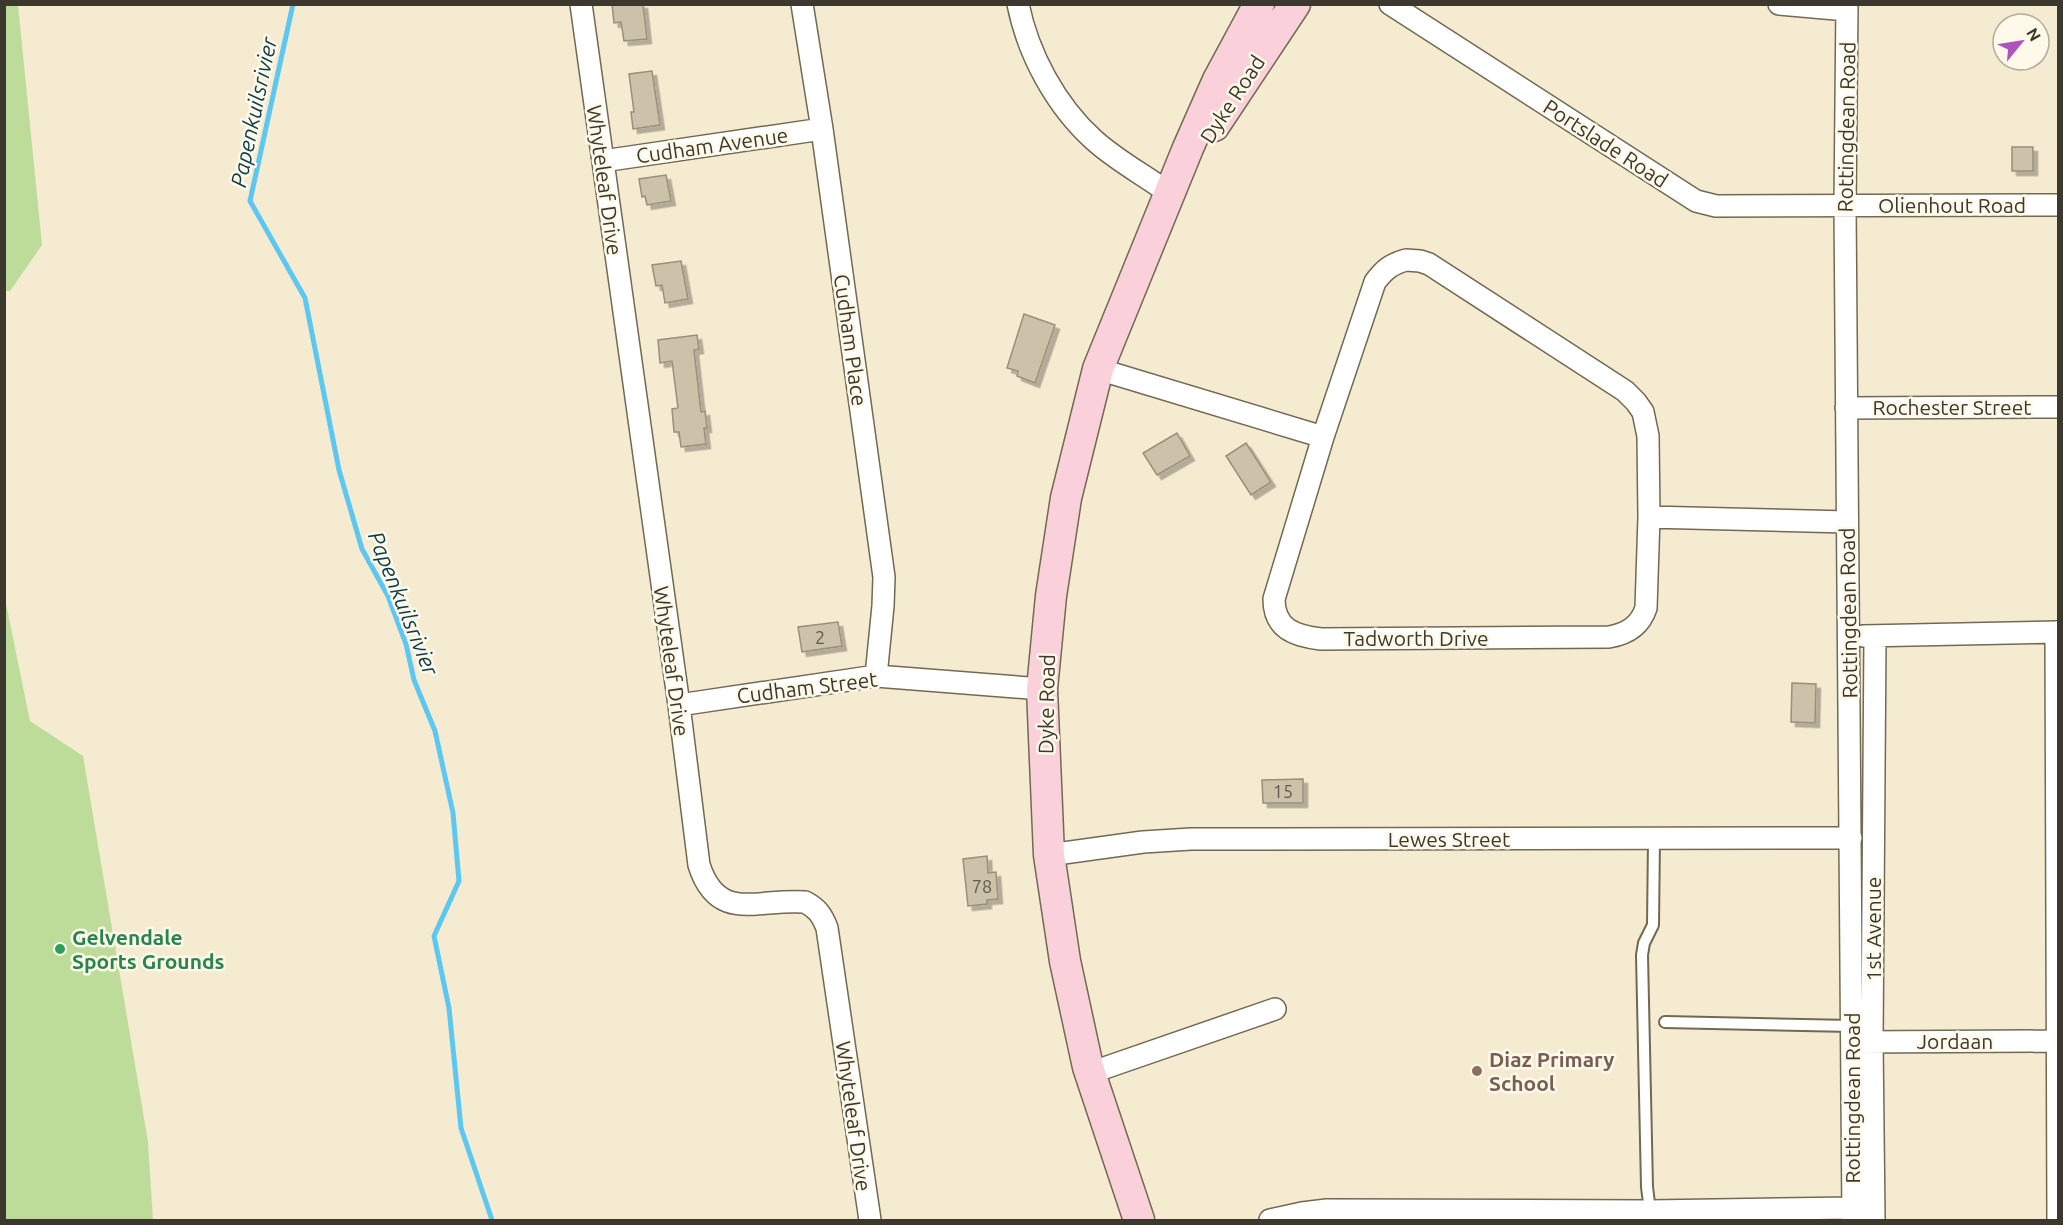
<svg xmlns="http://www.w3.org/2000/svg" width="2063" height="1225" viewBox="0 0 2063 1225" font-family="Ubuntu,sans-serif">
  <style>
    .green { fill: #bddc9a }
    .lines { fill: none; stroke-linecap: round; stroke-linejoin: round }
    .stream { stroke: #5cc8f1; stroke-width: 5 }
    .building { fill: #cbc2a9; stroke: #999078; stroke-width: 1.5; filter: url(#shadow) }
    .lane-casing { stroke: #716952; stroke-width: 14 }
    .street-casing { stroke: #716952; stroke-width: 24 }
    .secondary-casing { stroke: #716952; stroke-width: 33 }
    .lane { stroke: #fff; stroke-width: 10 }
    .street { stroke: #fff; stroke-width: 21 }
    .secondary { stroke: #fad1da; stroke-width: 30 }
    .leisure-dot { fill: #2e9e5b; stroke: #fff9e9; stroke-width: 2 }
    .education-dot { fill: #8d6e63; stroke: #fff9e9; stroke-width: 2 }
    .labels { text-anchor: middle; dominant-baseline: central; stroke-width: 5; stroke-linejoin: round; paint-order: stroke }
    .number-label { font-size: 18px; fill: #605a4d }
    .street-label { font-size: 21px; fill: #3c382e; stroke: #fff9e9 }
    .leisure-label { font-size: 21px; font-weight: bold; fill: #27864d; stroke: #fff9e9; text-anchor: start }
    .education-label { font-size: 21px; font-weight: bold; fill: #785e54; stroke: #fff9e9; text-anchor: start }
    .water-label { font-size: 22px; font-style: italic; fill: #0b3c4d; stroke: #fff9e9 }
  </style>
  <defs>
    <filter id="shadow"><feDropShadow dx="4.5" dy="4.5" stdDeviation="0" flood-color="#0004"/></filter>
  </defs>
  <rect width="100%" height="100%" fill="#f5ebd1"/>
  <path class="green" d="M 4,5 L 18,5 L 42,245 L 10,291 L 4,291 Z
    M 4,594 L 30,721 L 83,756 L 148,1142 L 153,1220 L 5,1220 Z"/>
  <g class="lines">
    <path class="stream" d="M 293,4 L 250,201 L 305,298 L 339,470 L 362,549 L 388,596 L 406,644 L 414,680 L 435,731 L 453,813 L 459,881 L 434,936 L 449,1008 L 461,1128 L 492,1220"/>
  </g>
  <path class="building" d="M 612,4 L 643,4 L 647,39 L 624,41 L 621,22 L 614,23 Z
    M 652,71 L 660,125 L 633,129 L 631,112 L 634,112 L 629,74 Z
    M 2012,147 L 2033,147 L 2033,171 L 2012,171 Z
    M 666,175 L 671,201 L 647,205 L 645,196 L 642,197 L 639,179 Z
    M 681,261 L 688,299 L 665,303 L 662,285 L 656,286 L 652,265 Z
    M 1024,314 L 1055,325 L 1035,383 L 1017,376 L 1018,371 L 1007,368 Z
    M 697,335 L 699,349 L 694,350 L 701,412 L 705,411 L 707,428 L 704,428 L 706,444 L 681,447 L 679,432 L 674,432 L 672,409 L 678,408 L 672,361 L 660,363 L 658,340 Z
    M 1177,433 L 1190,456 L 1157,475 L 1143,453 Z
    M 1246,443 L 1271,482 L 1251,495 L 1226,456 Z
    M 838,622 L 842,646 L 802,652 L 798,627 Z
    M 1792,683 L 1816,684 L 1815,723 L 1791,722 Z
    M 1303,779 L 1303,803 L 1263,803 L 1262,780 Z
    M 987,856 L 988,873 L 996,872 L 998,899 L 987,900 L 987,904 L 968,906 L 963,859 Z"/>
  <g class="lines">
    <defs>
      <path id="lane" d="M 1665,1022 L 1852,1026
        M 1650,1211 L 1647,1187 L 1642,955 L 1644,943 L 1653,925 L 1654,839"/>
      <path id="street" d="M 581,4 L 679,705 L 699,865 C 718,924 758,898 805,902 C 817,908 822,915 827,928 L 870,1220
        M 802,4 L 822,129 L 884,577 L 883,606 L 876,676
        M 1018,4 C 1028,54 1056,106 1094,140 C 1117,161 1146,176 1170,194
        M 1390,4 L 1696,201 L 1716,206 L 2058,205
        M 1779,4 L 1847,10
        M 1847,4 L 1845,205 L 1853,1220
        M 603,161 L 822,129
        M 1406,260 L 1420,261 L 1429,264 L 1625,391 L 1636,402 L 1643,412 L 1648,436 L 1649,517 L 1646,608 C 1640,626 1627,634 1609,637 L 1321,639 C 1295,636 1274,629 1274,599 L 1323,437 L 1375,282 C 1384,270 1391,264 1406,260 Z
        M 1098,369 L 1323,437
        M 1846,408 L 2058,407
        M 1649,517 L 1847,522
        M 2056,632 L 2058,1220
        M 1863,636 L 2058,632
        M 679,705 L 876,676 L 1042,689
        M 1049,855 L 1143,842 L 1191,839 L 1851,838
        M 1858,1042 L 2058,1041
        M 1090,1073 L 1275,1009
        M 1270,1220 L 1302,1213 L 1327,1210 L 1650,1211 L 1853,1208
        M 1874,1220 L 1872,1041 L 1875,637"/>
      <path id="secondary" d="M 1214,126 L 1295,4
        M 1139,1220 L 1088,1067 L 1065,961 L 1049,855 L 1042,689 L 1051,596 L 1066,498 L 1098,369 L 1188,148 L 1218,80 L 1259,4"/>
    </defs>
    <use href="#lane" class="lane-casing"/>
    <use href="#street" class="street-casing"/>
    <use href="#secondary" class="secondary-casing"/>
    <use href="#lane" class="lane"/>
    <use href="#street" class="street"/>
    <use href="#secondary" class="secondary"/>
  </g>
  <circle class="leisure-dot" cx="60" cy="949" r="6"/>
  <circle class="education-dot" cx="1477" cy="1071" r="6"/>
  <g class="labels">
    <g class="number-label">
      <text x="820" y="637">2</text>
      <text x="1283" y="791">15</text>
      <text x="982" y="886">78</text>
    </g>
    <g class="street-label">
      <text transform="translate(1232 99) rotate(-57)">Dyke Road</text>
      <text transform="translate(1846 127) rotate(-89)">Rottingdean Road</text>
      <text transform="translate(1606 143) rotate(33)">Portslade Road</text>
      <text transform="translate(712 145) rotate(-8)">Cudham Avenue</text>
      <text transform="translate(605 180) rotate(82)">Whyteleaf Drive</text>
      <text x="1952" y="205">Olienhout Road</text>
      <text transform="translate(851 340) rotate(82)">Cudham Place</text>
      <text x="1952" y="407">Rochester Street</text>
      <text transform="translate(1848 613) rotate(-91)">Rottingdean Road</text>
      <text x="1416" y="638">Tadworth Drive</text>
      <text transform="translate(672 661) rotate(82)">Whyteleaf Drive</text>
      <text transform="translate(807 687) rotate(-7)">Cudham Street</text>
      <text transform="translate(1046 704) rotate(-89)">Dyke Road</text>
      <text x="1449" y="839">Lewes Street</text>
      <text transform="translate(1873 929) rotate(-90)">1st Avenue</text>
      <text x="1955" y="1041">Jordaan</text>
      <text transform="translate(1852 1098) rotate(-90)">Rottingdean Road</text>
      <text transform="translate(854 1116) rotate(82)">Whyteleaf Drive</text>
    </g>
    <g class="leisure-label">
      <text x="72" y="937">Gelvendale<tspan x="72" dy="24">Sports Grounds</tspan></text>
    </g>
    <g class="education-label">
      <text x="1489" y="1059">Diaz Primary<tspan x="1489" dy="24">School</tspan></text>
    </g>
    <g class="water-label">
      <text transform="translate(253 112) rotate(-78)">Papenkuilsrivier</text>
      <text transform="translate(404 603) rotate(68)">Papenkuilsrivier</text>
    </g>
  </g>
  <rect width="2063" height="1225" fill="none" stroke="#3c382e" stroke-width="12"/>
  <g transform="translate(2021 42) rotate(60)"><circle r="28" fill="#fff9e9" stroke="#b1ac9e" stroke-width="1.5"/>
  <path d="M0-4.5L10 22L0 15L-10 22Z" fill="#ae54c0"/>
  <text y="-9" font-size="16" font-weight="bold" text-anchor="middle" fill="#3c382e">N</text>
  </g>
</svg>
